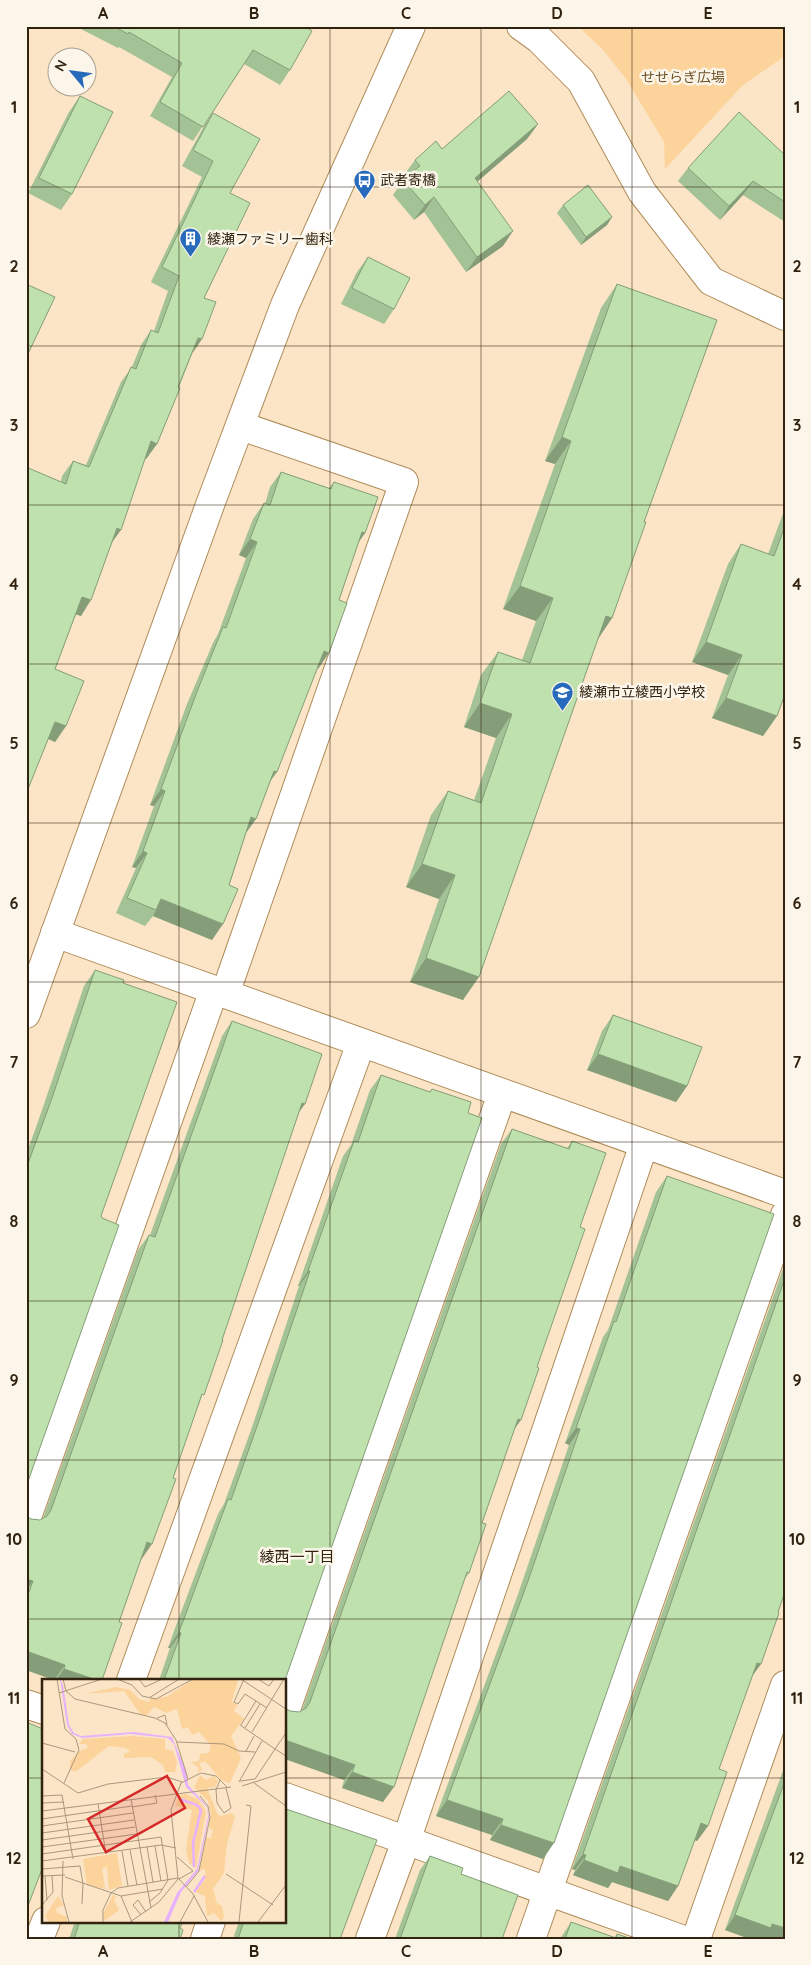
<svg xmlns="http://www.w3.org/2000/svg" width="811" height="1965" viewBox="0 0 811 1965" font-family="Quicksand,'Noto Sans JP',sans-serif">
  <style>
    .green { fill: #fcd39a }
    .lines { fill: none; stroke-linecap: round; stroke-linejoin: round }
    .minor-casing { stroke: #af8c5a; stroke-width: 30 }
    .tertiary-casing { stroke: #af8c5a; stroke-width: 30 }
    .minor { stroke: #fff; stroke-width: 28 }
    .tertiary { stroke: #fff; stroke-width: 28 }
    .wall { fill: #a3c295 }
    .shaded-wall { fill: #859e79 }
    .building { fill: #bee1ad; stroke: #859e79 }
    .grid { fill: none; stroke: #31230f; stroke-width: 1; stroke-opacity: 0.55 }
    .labels { text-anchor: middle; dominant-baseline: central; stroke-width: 5; stroke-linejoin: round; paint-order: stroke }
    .park-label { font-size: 14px; fill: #6e5125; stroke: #fcf5ea }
    .poi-label { font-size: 14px; fill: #31230f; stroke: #fcf5ea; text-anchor: start }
    .neighbourhood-label { font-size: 15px; fill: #31230f; stroke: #fcf5ea }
    .inset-river { fill: none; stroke: #e7b1fd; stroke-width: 2.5 }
    .inset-road { fill: none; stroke: #aa977d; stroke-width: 1 }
    .view { fill: #d62828; fill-opacity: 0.15; stroke: #d62828; stroke-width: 2.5 }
    .inset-edge { fill: none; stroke: #31230f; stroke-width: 2.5 }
    .neatline { fill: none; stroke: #31230f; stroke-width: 2 }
    .grid-label { font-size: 16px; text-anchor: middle; font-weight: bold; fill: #31230f }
  </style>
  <rect width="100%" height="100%" fill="#fbe5c6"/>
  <path class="green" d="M 578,26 L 785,26 L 785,56 L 743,85 L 665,169 L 664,142 L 626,79 L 604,51 Z"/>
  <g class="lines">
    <defs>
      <path id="minor" d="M 55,933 L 785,1194
        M 225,994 L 404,482 L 241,426
        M 26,1520 L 214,990
        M 131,1680 L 361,1043
        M 26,1704 L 44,1710
        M 285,1712 L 502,1094
        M 285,1797 L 681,1939
        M 39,1939 L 46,1921
        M 205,1939 L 211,1921
        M 370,1939 L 406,1841 L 644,1144
        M 531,1939 L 785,1215
        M 696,1939 L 785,1685"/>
      <path id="tertiary" d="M 521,26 L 539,39 L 581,81 L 642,192 L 711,281 L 785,316
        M 26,1014 L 211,502 L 285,305 L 411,26"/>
    </defs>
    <use href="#minor" class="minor-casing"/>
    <use href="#tertiary" class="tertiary-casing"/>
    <use href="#minor" class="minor"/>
    <use href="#tertiary" class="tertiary"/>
  </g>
  <path class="wall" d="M 75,26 L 304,26 L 290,70 L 280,85 L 244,64 L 193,141 L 150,116 L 172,77 L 119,47 L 118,48 Z
    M 80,96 L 72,194 L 61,210 L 28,193 L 69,112 Z
    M 213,113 L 230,193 L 204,298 L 192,354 L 157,444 L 146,459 L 145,459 L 112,543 L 81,616 L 76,614 L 55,669 L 66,726 L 55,742 L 48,739 L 61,482 L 62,476 L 73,461 L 86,465 L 121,382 L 132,367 L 141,345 L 151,330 L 154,331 L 168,291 L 151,282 L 202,177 L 182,166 L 203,128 Z
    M 538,124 L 527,139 L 477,182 L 503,246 L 466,272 L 424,212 L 414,220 L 393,195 L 403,180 L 407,178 L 404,175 L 415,160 L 442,149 Z
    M 785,155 L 785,222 L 743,195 L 720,220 L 678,181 L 688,168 Z
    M 563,205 L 612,217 L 607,225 L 581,245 L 557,213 Z
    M 368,257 L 394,309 L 384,324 L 341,304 L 357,272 Z
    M 617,284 L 644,522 L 612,618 L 597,640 L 463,1000 L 410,982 L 439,899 L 406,887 L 431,815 L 448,791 L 474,800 L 496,738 L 464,727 L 481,675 L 498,652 L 522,660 L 536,621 L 503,609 L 555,464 L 545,461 L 601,308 Z
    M 281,472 L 329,488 L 334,482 L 365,533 L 358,543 L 339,600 L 318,669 L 317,668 L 271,780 L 256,819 L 246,833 L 212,940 L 153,916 L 145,926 L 116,913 L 136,868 L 132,867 L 154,806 L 150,805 L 187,704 L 213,643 L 218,634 L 246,558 L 239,555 L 253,519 L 264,503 L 265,504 L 270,487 Z
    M 785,508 L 785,694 L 777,716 L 763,736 L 712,718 L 728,675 L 692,662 L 728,564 L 741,544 L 768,554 Z
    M 95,970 L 123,983 L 101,1216 L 26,1487 L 26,1155 L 41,1113 L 84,986 Z
    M 613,1015 L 687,1086 L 676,1102 L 587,1070 L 602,1031 Z
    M 232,1021 L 298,1114 L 200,1401 L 141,1559 L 119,1622 L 102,1680 L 54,1680 L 26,1670 L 26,1516 L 31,1519 L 40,1520 L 43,1518 L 138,1250 L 149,1235 L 150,1235 L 222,1036 Z
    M 381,1075 L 429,1092 L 432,1089 L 285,1680 L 159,1680 L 170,1648 L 168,1648 L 174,1631 L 218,1514 L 224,1504 L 251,1430 L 299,1286 L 298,1286 L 343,1156 L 351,1145 L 370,1090 Z
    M 512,1129 L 567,1148 L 572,1141 L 580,1227 L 514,1429 L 482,1523 L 469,1573 L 464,1580 L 383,1802 L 342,1788 L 344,1780 L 285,1759 L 285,1708 L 290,1711 L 299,1712 L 302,1710 L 501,1144 Z
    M 667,1176 L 543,1859 L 490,1840 L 492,1835 L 436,1816 L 517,1597 L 569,1445 L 565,1443 L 603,1337 L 608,1330 L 656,1192 Z
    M 785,1263 L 785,1592 L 761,1664 L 752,1676 L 719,1769 L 708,1826 L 697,1841 L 695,1840 L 678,1886 L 668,1901 L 612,1882 L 608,1888 L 573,1875 L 575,1870 L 572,1869 Z
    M 785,1765 L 785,1939 L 750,1939 L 725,1930 Z
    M 430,1856 L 461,1874 L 502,1939 L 395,1939 L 420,1870 Z
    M 75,1921 L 183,1921 L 180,1928 L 180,1939 L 69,1939 Z
    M 239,1921 L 285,1921 L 340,1939 L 233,1939 Z
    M 571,1922 L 614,1938 L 617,1934 L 632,1939 L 560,1939 Z"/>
  <path class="shaded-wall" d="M 538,124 L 527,139 L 464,193 L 475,178 Z
    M 753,181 L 743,195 L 720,220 L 729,206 Z
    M 434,197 L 424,212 L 414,220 L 425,205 Z
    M 612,217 L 607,225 L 581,245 L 586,237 Z
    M 513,231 L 503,246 L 466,272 L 477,257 Z
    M 198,338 L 202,339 L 192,354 Z
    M 562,437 L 571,441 L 555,464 L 545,461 Z
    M 151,441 L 157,444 L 146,459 L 140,457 Z
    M 117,528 L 121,530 L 110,545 Z
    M 362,532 L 365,533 L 354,549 Z
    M 250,539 L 257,542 L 246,558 L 239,555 Z
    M 520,586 L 553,598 L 536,621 L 503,609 Z
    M 82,597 L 91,600 L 81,616 L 71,613 Z
    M 606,616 L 612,618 L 596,642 Z
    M 706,642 L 742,655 L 728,675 L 692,662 Z
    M 324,651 L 329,653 L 318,669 L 313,667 Z
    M 726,698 L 777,716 L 763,736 L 712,718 Z
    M 480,703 L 512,714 L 496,738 L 464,727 Z
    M 55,722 L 66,726 L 55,742 L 44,737 Z
    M 274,771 L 277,772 L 266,787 Z
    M 161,789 L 165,791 L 154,806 L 150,805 Z
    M 251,817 L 256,819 L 245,834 Z
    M 143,851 L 147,853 L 136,868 L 132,867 Z
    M 422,864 L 455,875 L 439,899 L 406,887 Z
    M 161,899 L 223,924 L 212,940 L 153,916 L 156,910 Z
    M 426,958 L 479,977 L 463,1000 L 410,982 Z
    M 598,1054 L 687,1086 L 676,1102 L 587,1070 Z
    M 302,1103 L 305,1104 L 294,1119 Z
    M 308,1271 L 310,1271 L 299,1286 L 298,1286 Z
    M 518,1419 L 521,1420 L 510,1435 Z
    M 576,1428 L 580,1429 L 569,1445 L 565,1443 Z
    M 147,1542 L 152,1544 L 141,1560 L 136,1558 Z
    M 26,1579 L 33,1581 L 26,1591 Z
    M 179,1632 L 181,1633 L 170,1648 L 168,1648 Z
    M 26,1651 L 65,1665 L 54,1680 L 26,1670 Z
    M 757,1663 L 761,1664 L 750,1679 Z
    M 64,1669 L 97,1680 L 56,1680 Z
    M 285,1740 L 355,1765 L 344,1780 L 285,1759 Z
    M 352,1772 L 394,1787 L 383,1802 L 342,1788 Z
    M 447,1800 L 503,1819 L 492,1835 L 436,1816 Z
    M 701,1823 L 708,1826 L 697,1841 L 690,1838 Z
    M 501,1825 L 554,1843 L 543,1859 L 490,1840 Z
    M 583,1854 L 586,1855 L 575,1870 L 572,1869 Z
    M 584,1860 L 620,1866 L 678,1886 L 668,1901 L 612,1882 L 608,1888 L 573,1875 Z
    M 735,1915 L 772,1924 L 785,1928 L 785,1939 L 750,1939 L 725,1930 Z"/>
  <path class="building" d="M 113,26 L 304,26 L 312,31 L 290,70 L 253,50 L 203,127 L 160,102 L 182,63 L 129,32 L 128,34 Z
    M 509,91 L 538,124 L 475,178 L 513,231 L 477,257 L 434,197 L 425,205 L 403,180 L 420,166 L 415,160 L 436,141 L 442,149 Z
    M 80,96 L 113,112 L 72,194 L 39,178 Z
    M 739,112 L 785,155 L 785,202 L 753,181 L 729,206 L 688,168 Z
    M 213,113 L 260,139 L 230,193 L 250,203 L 204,298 L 216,302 L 202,339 L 198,338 L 178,387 L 180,388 L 157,444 L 151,441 L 121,530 L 117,528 L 91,600 L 82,597 L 55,669 L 84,681 L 66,726 L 55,722 L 26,794 L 26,467 L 66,484 L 73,461 L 89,467 L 131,367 L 136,369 L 151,330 L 158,333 L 179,276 L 162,267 L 213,161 L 193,150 Z
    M 588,185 L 612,217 L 586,237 L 563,205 Z
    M 368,257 L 410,278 L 394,309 L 352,288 Z
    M 26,284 L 55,297 L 26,358 Z
    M 617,284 L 717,320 L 644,522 L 646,522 L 612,618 L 606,616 L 479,977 L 426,958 L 455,875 L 422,864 L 448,791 L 481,803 L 512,714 L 480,703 L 498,652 L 530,663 L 553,598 L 520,586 L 571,441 L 562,437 Z
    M 281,472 L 331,489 L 334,482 L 378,497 L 365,533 L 362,532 L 339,600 L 347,603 L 329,653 L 324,651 L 277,772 L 274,771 L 256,819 L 251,817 L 229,885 L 238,889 L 223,924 L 161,899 L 156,910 L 127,898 L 147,853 L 143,851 L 165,791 L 161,789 L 198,689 L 223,627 L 226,628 L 257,542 L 250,539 L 264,503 L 270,505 Z
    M 785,526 L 785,694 L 777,716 L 726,698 L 742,655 L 706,642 L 741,544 L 774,556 Z
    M 95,970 L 124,980 L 123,983 L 177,1002 L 101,1216 L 102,1218 L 119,1225 L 26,1487 L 26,1169 L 52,1098 Z
    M 613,1015 L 702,1047 L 687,1086 L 598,1054 Z
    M 232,1021 L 322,1054 L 305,1104 L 302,1103 L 222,1340 L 223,1340 L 204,1395 L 202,1394 L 173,1478 L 176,1479 L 152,1544 L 147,1542 L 119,1622 L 122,1623 L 102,1680 L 97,1680 L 64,1669 L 65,1665 L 26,1651 L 26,1600 L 33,1581 L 26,1579 L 26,1516 L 31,1519 L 40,1520 L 47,1516 L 51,1510 L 149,1235 L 155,1237 Z
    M 381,1075 L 430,1092 L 432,1089 L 471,1102 L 468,1113 L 482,1118 L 285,1680 L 164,1680 L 181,1633 L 179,1632 L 185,1616 L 228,1499 L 231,1500 L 261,1415 L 310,1271 L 308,1271 L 354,1141 L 358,1142 Z
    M 512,1129 L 569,1149 L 572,1141 L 606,1153 L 580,1227 L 585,1229 L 537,1367 L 539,1368 L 521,1420 L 518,1419 L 482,1523 L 486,1524 L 469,1573 L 467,1572 L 394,1787 L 352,1772 L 355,1765 L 285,1740 L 285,1708 L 290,1711 L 299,1712 L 306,1708 L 310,1702 Z
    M 667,1176 L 774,1214 L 554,1843 L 501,1825 L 503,1819 L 447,1800 L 528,1581 L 580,1429 L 576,1428 L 614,1321 L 616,1322 Z
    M 785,1278 L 785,1592 L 778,1612 L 779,1613 L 761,1664 L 757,1663 L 719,1769 L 727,1772 L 708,1826 L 701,1823 L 678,1886 L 620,1866 L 618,1873 L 584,1860 L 586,1855 L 583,1854 Z
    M 26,1722 L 43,1729 L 44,1728 L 44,1864 L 26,1911 Z
    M 785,1781 L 785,1928 L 772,1924 L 771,1928 L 735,1915 Z
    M 286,1809 L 377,1840 L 340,1939 L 238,1939 L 244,1921 L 285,1921 L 285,1810 Z
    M 430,1856 L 463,1868 L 461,1874 L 518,1895 L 502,1939 L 400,1939 Z
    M 80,1921 L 183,1921 L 180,1928 L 183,1930 L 180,1939 L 74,1939 Z
    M 571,1922 L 616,1938 L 617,1934 L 632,1939 L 565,1939 Z"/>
  <path class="grid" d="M 179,26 L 179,1680M 330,26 L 330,1939M 481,26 L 481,1939M 632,26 L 632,1939M 26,187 L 785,187M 26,346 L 785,346M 26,505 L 785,505M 26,664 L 785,664M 26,823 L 785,823M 26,982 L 785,982M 26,1142 L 785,1142M 26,1301 L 785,1301M 26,1460 L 785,1460M 26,1619 L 785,1619M 26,1778 L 44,1778M 285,1778 L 785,1778M 179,1921 L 179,1939"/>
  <defs>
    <symbol id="bus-pin" viewBox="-11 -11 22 30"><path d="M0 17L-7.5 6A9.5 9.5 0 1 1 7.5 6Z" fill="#276abb" stroke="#fcf5ea"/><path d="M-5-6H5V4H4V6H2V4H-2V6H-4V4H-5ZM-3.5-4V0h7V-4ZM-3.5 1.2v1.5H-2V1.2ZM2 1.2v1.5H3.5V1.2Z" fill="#fff"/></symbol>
    <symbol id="building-pin" viewBox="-11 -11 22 30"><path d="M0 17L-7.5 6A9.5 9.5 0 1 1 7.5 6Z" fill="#276abb" stroke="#fcf5ea"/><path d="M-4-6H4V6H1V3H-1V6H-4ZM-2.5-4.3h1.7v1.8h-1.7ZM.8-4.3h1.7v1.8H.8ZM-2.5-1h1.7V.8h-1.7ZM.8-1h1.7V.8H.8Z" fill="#fff"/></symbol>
    <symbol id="school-pin" viewBox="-11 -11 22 30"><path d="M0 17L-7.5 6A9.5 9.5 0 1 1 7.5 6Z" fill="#276abb" stroke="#fcf5ea"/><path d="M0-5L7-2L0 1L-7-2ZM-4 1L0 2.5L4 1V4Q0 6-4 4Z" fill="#fff"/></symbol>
  </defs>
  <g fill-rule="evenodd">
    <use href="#bus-pin" x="352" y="168" width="25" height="34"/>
    <use href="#building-pin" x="178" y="226" width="25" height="34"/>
    <use href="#school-pin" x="550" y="680" width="25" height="34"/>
  </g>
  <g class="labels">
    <g class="park-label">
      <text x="683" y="77">せせらぎ広場</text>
    </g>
    <g class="poi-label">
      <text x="380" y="180">武者寄橋</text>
      <text x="207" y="239">綾瀬ファミリー歯科</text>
      <text x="579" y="692">綾瀬市立綾西小学校</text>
    </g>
    <g class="neighbourhood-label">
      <text x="297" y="1556">綾西一丁目</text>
    </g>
  </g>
  <g transform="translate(42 1679)">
    <rect width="244" height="244" fill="#fbe5c6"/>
    <path d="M 152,0 L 196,1 L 190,22 L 195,26 L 192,32 L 202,40 L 189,57 L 199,79 L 188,104 L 179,101 L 164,83 L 157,84 L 160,90 L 155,95 L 157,89 L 149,83 L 157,82 L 158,75 L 167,74 L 169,66 L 157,53 L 150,56 L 146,48 L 140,50 L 135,30 L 124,34 L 112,28 L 105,36 L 99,36 L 82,12 L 41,15 L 74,8 L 88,11 L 97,20 L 107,23 L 108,20 L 124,18 ZM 90,57 L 123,60 L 123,70 L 131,72 L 135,83 L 133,93 L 123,93 L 121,86 L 109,78 L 82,79 L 82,75 L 88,73 L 84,69 L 67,67 L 33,93 L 28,90 L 28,82 L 37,72 L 46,69 L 44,65 L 37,65 L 41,60 ZM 158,96 L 164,101 L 172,97 L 176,102 L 173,108 L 165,109 L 175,134 L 178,137 L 190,134 L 193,138 L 185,165 L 182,194 L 171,210 L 175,224 L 180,227 L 182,238 L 179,242 L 172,234 L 165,237 L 163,217 L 153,213 L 163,201 L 163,190 L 158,191 L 164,159 L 169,159 L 171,151 L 167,149 L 169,135 L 166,122 L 152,108 ZM 143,115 L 156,120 L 164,132 L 154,189 L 147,184 L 144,171 L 150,131 L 133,127 L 137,116 ZM 75,174 L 80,207 L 67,211 L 65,188 L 60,189 L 63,210 L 45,206 L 41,180 ZM 71,216 L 74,217 L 72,222 L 77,231 L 62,242 L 61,235 ZM 16,217 L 22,226 L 14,229 L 15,234 L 25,238 L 25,243 L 7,243 L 3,237 Z" fill="#fcd39a"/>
    <path d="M 18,0 L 21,6 L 27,46 L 32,54 L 39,57 L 92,53 L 130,58 L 144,92 L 146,106 L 165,127 L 167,138 L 156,192 L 139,213 L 126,243 L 122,243 L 135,214 L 155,190 L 166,138 L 165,128 L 144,108 L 132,65 L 126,59 L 89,55 L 40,59 L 30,55 L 25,46 Z" fill="#e7b1fd"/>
    <path class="inset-river" d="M 138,120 L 155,126 L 159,131 L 151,164 L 152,188M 152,213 L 163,197"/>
    <path class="inset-road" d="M 15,0 L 23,50 L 34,60 L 37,71 L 22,104M 21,0 L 24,12 L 33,20 L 113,39 L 123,44 L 134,61 L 146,100M 75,0 L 90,6 L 100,17 L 114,20 L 151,0M 97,0 L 103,8 L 120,0M 199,0 L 244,30M 202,0 L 192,23 L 196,25 L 203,15 L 225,29M 216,0 L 227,7 L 232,0M 17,14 L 60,0M 107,19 L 137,0M 115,39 L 123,36 L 125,46M 199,46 L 214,22M 203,49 L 218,25M 210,53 L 242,0M 244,54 L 233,70 L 244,77M 135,63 L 182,65 L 197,72 L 213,73M 0,64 L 33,73M 204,72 L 212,57M 0,90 L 36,114 L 66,105 L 125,98 L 140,103M 178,101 L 174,111 L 175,124 L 182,134 L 189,129 L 184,109M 198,102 L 213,100 L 233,70 L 198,46M 197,103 L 220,62M 212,104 L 244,127M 200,107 L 244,93M 0,117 L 20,116 L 31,180M 89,120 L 109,229M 0,124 L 22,123M 56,125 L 64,175M 90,128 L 115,124 L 113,116M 0,132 L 189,108M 0,140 L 90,127M 0,147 L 91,134M 0,154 L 92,141M 0,161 L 93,148M 113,167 L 119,202M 0,168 L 95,155M 105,168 L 111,203M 88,171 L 95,206M 80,172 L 86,207M 0,175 L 119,158 L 126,201 L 118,214 L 107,223M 135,178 L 151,192 L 137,200M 0,182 L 119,166 L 134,169M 21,182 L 20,217 L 27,243M 0,190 L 38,187 L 41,205M 184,195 L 231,226M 0,197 L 23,196M 3,197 L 5,221M 23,198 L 79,217 L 121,210M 144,208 L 157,192 L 168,138 L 166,127 L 158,117M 79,217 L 90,243M 40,225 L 41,205M 0,226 L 11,213 L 10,197M 99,236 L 91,226 L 96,221 L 104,233M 61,243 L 61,231 L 69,214 L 76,209 L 136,199M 88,243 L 117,223 L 136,200M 138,243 L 152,217M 166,243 L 151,215 L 136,199 L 129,131 L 139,104 L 159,94 L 174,97 L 186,109M 197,243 L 209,127 L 204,126M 216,243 L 244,206"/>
    <path class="view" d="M 125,97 L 143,129 L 64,173 L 46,140 Z"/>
    <rect width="244" height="244" class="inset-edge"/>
  </g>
  <rect width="811" height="1965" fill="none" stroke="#fcf5ea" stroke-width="55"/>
  <g transform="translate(72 72) rotate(299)"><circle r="24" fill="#fcf5ea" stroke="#aba192"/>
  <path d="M0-4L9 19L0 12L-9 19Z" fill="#276abb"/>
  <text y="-8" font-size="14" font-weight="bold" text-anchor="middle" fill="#31230f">N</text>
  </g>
  <rect x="28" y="28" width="756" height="1910" class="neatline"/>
  <g class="grid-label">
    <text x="103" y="19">A</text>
    <text x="254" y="19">B</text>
    <text x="406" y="19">C</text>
    <text x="557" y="19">D</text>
    <text x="708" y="19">E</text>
    <text x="14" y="113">1</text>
    <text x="797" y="113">1</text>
    <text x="14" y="272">2</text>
    <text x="797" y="272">2</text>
    <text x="14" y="431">3</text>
    <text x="797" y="431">3</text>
    <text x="14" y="590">4</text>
    <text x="797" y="590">4</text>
    <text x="14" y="749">5</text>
    <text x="797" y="749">5</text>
    <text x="14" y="909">6</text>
    <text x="797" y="909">6</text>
    <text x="14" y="1068">7</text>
    <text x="797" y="1068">7</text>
    <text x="14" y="1227">8</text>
    <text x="797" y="1227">8</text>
    <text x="14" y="1386">9</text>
    <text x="797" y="1386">9</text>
    <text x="14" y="1545">10</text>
    <text x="797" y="1545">10</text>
    <text x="14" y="1704">11</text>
    <text x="797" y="1704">11</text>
    <text x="14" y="1864">12</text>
    <text x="797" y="1864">12</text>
    <text x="103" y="1957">A</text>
    <text x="254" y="1957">B</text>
    <text x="406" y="1957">C</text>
    <text x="557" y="1957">D</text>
    <text x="708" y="1957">E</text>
  </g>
</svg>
